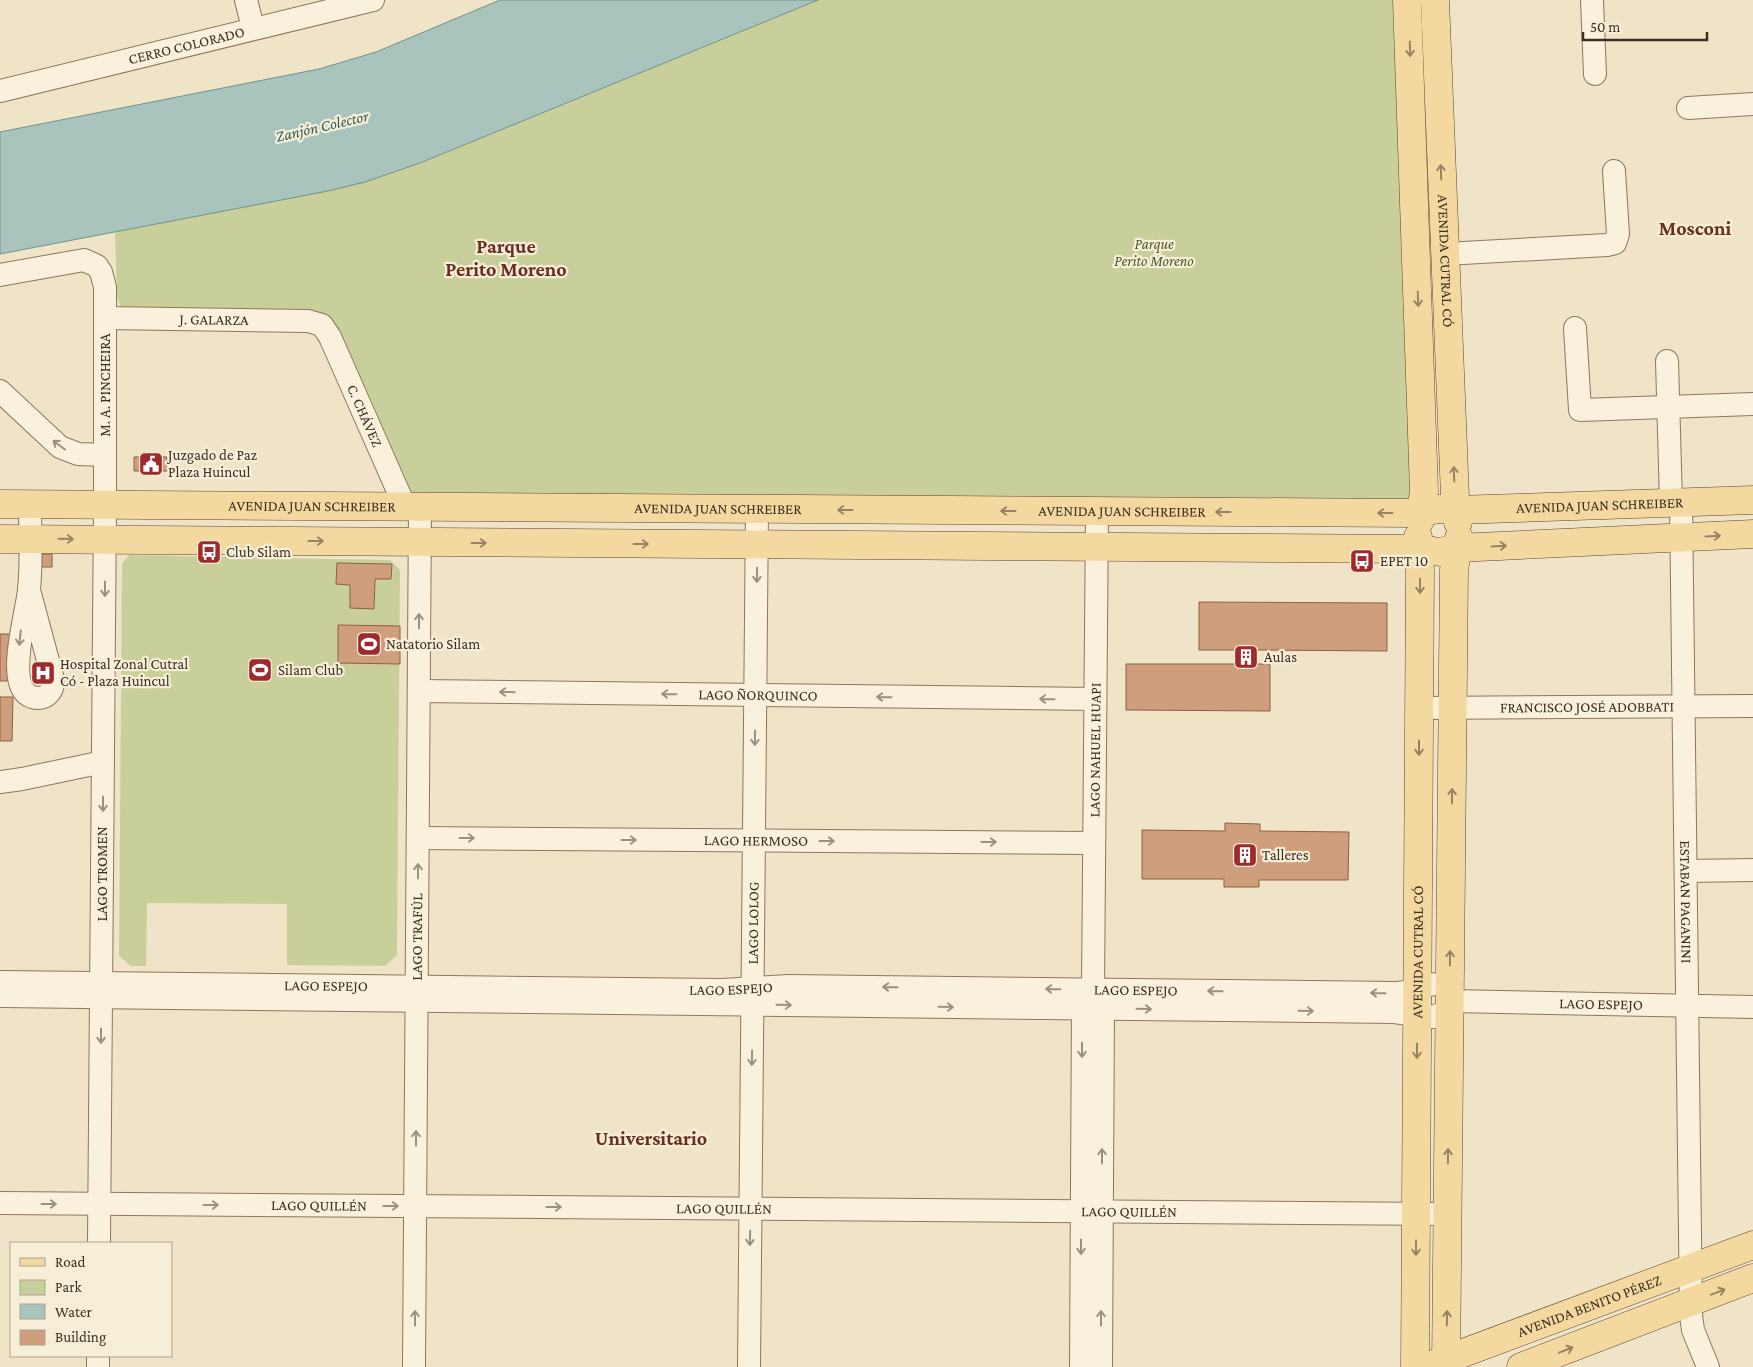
<svg xmlns="http://www.w3.org/2000/svg" width="1753" height="1367" viewBox="0 0 1753 1367" font-family="'Crimson Pro',serif">
  <style>
    .green { fill: #c9cf9b }
    .water { fill: #a9c4bc; stroke: #6f938a }
    .building { fill: #cf9f7d; stroke: #8d5f41 }
    .lines { fill: none; stroke-linecap: round; stroke-linejoin: round }
    .minor-casing { stroke: #8d765c; stroke-width: 24 }
    .major-casing { stroke: #5b4430; stroke-width: 29 }
    .minor { stroke: #faf1dc; stroke-width: 22 }
    .major { stroke: #f3d9a0; stroke-width: 28 }
    .oneway { stroke: #988460 }
    .oneway2 { stroke: #9c907e }
    .labels { text-anchor: middle; dominant-baseline: central; stroke-width: 4.5; stroke-linejoin: round; paint-order: stroke }
    .street-label { font-size: 15px; fill: #3d2e20; stroke: #f7eed8 }
    .park-label { font-size: 15px; font-style: italic; fill: #4d5a26; stroke: #f7eed8 }
    .poi-label { font-size: 15px; fill: #3d2e20; stroke: #f7eed8; text-anchor: start }
    .water-label { font-size: 16px; font-style: italic; fill: #2f5d5a; stroke: #f7eed8 }
    .district-label { font-size: 20px; font-weight: bold; fill: #6b2e1e; stroke: #f7eed8 }
  </style>
  <rect width="100%" height="100%" fill="#f0e4c8"/>
  <path class="green" d="M 818,0 L 1396,0 L 1413,501 L 414,495 L 408,488 L 338,335 L 125,310 L 121,307 L 117,297 L 115,232 L 328,191 L 420,163 Z
    M 129,555 L 390,560 L 400,570 L 397,955 L 385,966 L 287,965 L 287,904 L 147,903 L 146,966 L 131,966 L 119,956 L 122,564 Z"/>
  <path class="water" d="M 500,0 L 818,0 L 420,163 L 365,182 L 328,191 L 0,254 L 0,132 L 319,69 L 376,52 Z"/>
  <path class="building" d="M 134,457 L 167,457 L 167,471 L 134,471 Z
    M 40,554 L 52,554 L 52,567 L 40,567 Z
    M 337,563 L 392,564 L 391,579 L 375,579 L 374,609 L 350,608 L 350,585 L 336,584 Z
    M 1199,602 L 1387,603 L 1387,651 L 1257,650 L 1257,664 L 1270,664 L 1270,711 L 1126,710 L 1126,664 L 1235,664 L 1236,650 L 1199,650 Z
    M 338,625 L 400,626 L 400,664 L 338,663 Z
    M 0,634 L 14,634 L 13,681 L 0,681 Z
    M 0,697 L 13,697 L 12,741 L 0,741 Z
    M 1225,823 L 1260,824 L 1260,831 L 1349,832 L 1348,880 L 1259,880 L 1259,887 L 1224,887 L 1224,879 L 1142,879 L 1142,830 L 1225,831 Z"/>
  <g class="lines">
    <defs>
      <g id="minor">
        <path d="M 246,0 L 253,28"/>
        <path d="M 1592,0 L 1595,74"/>
        <path id="s1" d="M 0,91 L 373,0"/>
        <path d="M 1688,108 L 1753,104"/>
        <path d="M 1445,254 L 1607,245 L 1615,243 L 1618,234 L 1614,171"/>
        <path d="M 0,275 L 84,260 L 97,266 L 101,272 L 105,287 L 105,505 L 99,1243"/>
        <path id="s2" d="M 105,318 L 308,321 L 322,325 L 330,337 L 405,507"/>
        <path d="M 1575,328 L 1580,410 L 1753,404"/>
        <path d="M 1667,361 L 1671,503"/>
        <path d="M 0,391 L 60,447 L 78,454 L 105,455"/>
        <path id="s3" d="M 1681,502 L 1691,1315 L 1693,1330 L 1708,1367"/>
        <path d="M 29,590 L 53,679 C 54,692 45,701 32,697 C 3,687 28,610 29,589 C 32,561 30,532 30,505"/>
        <path id="s4" d="M 419,691 L 1095,699"/>
        <path id="s5" d="M 1419,708 L 1753,706"/>
        <path d="M 0,782 L 22,779 L 103,762"/>
        <path id="s6" d="M 418,838 L 1094,843"/>
        <path d="M 1686,871 L 1753,870"/>
        <path id="s7" d="M 0,982 L 722,990 L 789,986 L 1394,993 C 1399,993 1405,992 1410,991 C 1422,988 1441,976 1448,994 C 1451,1001 1449,1007 1445,1012 L 1433,1017 L 1394,1012 L 0,996"/>
        <path id="s8" d="M 1093,989 L 1097,511"/>
        <path id="s9" d="M 1450,1001 L 1753,1007"/>
        <path id="s10" d="M 0,1203 L 1448,1214"/>
        <path d="M 98,1367 L 98,1356"/>
        <path id="s11" d="M 414,1367 L 420,507"/>
        <path id="s12" d="M 749,1367 L 757,509"/>
        <path d="M 1081,1367 L 1083,1003 C 1083,996 1085,991 1093,989 L 1101,994 L 1103,1004 L 1101,1367"/>
      </g>
      <g id="major">
        <path d="M 1407,0 L 1424,491 L 1420,520"/>
        <path id="s13" d="M 1435,0 L 1455,497 L 1458,522"/>
        <path id="s14" d="M 0,504 L 1407,513 L 1440,509 L 1456,510 L 1753,500"/>
        <path d="M 0,539 L 1419,549 L 1440,552 L 1457,548 L 1753,534"/>
        <path id="s15" d="M 1431,1365 L 1753,1245"/>
        <path id="s16" d="M 1415,1367 L 1420,570 L 1418,537"/>
        <path d="M 1446,1367 L 1454,570 L 1459,538"/>
        <path d="M 1521,1367 L 1753,1278"/>
      </g>
    </defs>
    <use href="#minor" class="minor-casing"/>
    <use href="#major" class="major-casing"/>
    <use href="#minor" class="minor"/>
    <use href="#major" class="major"/>
  </g>
  <defs><path id="oneway-shaft" d="M-6 0H5M1.5-3L5.5 0L1.5 3" fill="none" stroke-width="1.6" stroke-linecap="round" stroke-linejoin="round" transform="scale(1.25)"/></defs>
  <g class="oneway">
    <use href="#oneway-shaft" transform="translate(1410 49) rotate(88)"/>
    <use href="#oneway-shaft" transform="translate(1441 172) rotate(-92)"/>
    <use href="#oneway-shaft" transform="translate(1418 299) rotate(88)"/>
    <use href="#oneway-shaft" transform="translate(1454 474) rotate(-92)"/>
    <use href="#oneway-shaft" transform="translate(845 510) rotate(-180)"/>
    <use href="#oneway-shaft" transform="translate(1008 511) rotate(-180)"/>
    <use href="#oneway-shaft" transform="translate(1223 512) rotate(-180)"/>
    <use href="#oneway-shaft" transform="translate(1385 513) rotate(-180)"/>
    <use href="#oneway-shaft" transform="translate(1713 536) rotate(-3)"/>
    <use href="#oneway-shaft" transform="translate(66 539) rotate(1)"/>
    <use href="#oneway-shaft" transform="translate(316 541)"/>
    <use href="#oneway-shaft" transform="translate(479 543)"/>
    <use href="#oneway-shaft" transform="translate(641 544)"/>
    <use href="#oneway-shaft" transform="translate(1499 546) rotate(-3)"/>
    <use href="#oneway-shaft" transform="translate(1420 586) rotate(90)"/>
    <use href="#oneway-shaft" transform="translate(1419 748) rotate(90)"/>
    <use href="#oneway-shaft" transform="translate(1452 796) rotate(-89)"/>
    <use href="#oneway-shaft" transform="translate(1450 958) rotate(-89)"/>
    <use href="#oneway-shaft" transform="translate(1417 1051) rotate(90)"/>
    <use href="#oneway-shaft" transform="translate(1448 1156) rotate(-89)"/>
    <use href="#oneway-shaft" transform="translate(1416 1248) rotate(90)"/>
    <use href="#oneway-shaft" transform="translate(1718 1292) rotate(-21)"/>
    <use href="#oneway-shaft" transform="translate(1447 1318) rotate(-89)"/>
    <use href="#oneway-shaft" transform="translate(1566 1350) rotate(-21)"/>
  </g>
  <g class="oneway2">
    <use href="#oneway-shaft" transform="translate(59 445) rotate(-143)"/>
    <use href="#oneway-shaft" transform="translate(757 575) rotate(91)"/>
    <use href="#oneway-shaft" transform="translate(105 589) rotate(90)"/>
    <use href="#oneway-shaft" transform="translate(419 621) rotate(-90)"/>
    <use href="#oneway-shaft" transform="translate(20 638) rotate(96)"/>
    <use href="#oneway-shaft" transform="translate(507 692) rotate(-179)"/>
    <use href="#oneway-shaft" transform="translate(669 694) rotate(-179)"/>
    <use href="#oneway-shaft" transform="translate(884 697) rotate(-179)"/>
    <use href="#oneway-shaft" transform="translate(1047 699) rotate(-179)"/>
    <use href="#oneway-shaft" transform="translate(755 738) rotate(91)"/>
    <use href="#oneway-shaft" transform="translate(103 804) rotate(90)"/>
    <use href="#oneway-shaft" transform="translate(467 838)"/>
    <use href="#oneway-shaft" transform="translate(629 840)"/>
    <use href="#oneway-shaft" transform="translate(827 841)"/>
    <use href="#oneway-shaft" transform="translate(989 842)"/>
    <use href="#oneway-shaft" transform="translate(418 871) rotate(-90)"/>
    <use href="#oneway-shaft" transform="translate(890 987) rotate(-179)"/>
    <use href="#oneway-shaft" transform="translate(1053 989) rotate(-179)"/>
    <use href="#oneway-shaft" transform="translate(1215 991) rotate(-179)"/>
    <use href="#oneway-shaft" transform="translate(1378 993) rotate(-179)"/>
    <use href="#oneway-shaft" transform="translate(784 1005) rotate(1)"/>
    <use href="#oneway-shaft" transform="translate(946 1007) rotate(1)"/>
    <use href="#oneway-shaft" transform="translate(1144 1009) rotate(1)"/>
    <use href="#oneway-shaft" transform="translate(1306 1011) rotate(1)"/>
    <use href="#oneway-shaft" transform="translate(101 1036) rotate(90)"/>
    <use href="#oneway-shaft" transform="translate(1082 1050) rotate(90)"/>
    <use href="#oneway-shaft" transform="translate(752 1058) rotate(91)"/>
    <use href="#oneway-shaft" transform="translate(416 1138) rotate(-90)"/>
    <use href="#oneway-shaft" transform="translate(1102 1156) rotate(-90)"/>
    <use href="#oneway-shaft" transform="translate(49 1204)"/>
    <use href="#oneway-shaft" transform="translate(211 1205)"/>
    <use href="#oneway-shaft" transform="translate(391 1206)"/>
    <use href="#oneway-shaft" transform="translate(554 1207)"/>
    <use href="#oneway-shaft" transform="translate(750 1238) rotate(91)"/>
    <use href="#oneway-shaft" transform="translate(1081 1247) rotate(90)"/>
    <use href="#oneway-shaft" transform="translate(415 1318) rotate(-90)"/>
    <use href="#oneway-shaft" transform="translate(1101 1318) rotate(-90)"/>
  </g>
  <defs>
    <symbol id="civic-square" viewBox="-11 -11 22 22"><rect x="-9" y="-9" width="18" height="18" rx="4" fill="#9e2a2b" stroke="#f7eed8"/><path d="M-.6-6.5H3V-4.5H.6V-3L4-1V1h2V6H-6V1h2V-1L-.6-3ZM-1.2 2.5V6h2.4V2.5Z" fill="#fff"/></symbol>
    <symbol id="bus-square" viewBox="-11 -11 22 22"><rect x="-9" y="-9" width="18" height="18" rx="4" fill="#9e2a2b" stroke="#f7eed8"/><path d="M-5-6H5V4H4V6H2V4H-2V6H-4V4H-5ZM-3.5-4V0h7V-4ZM-3.5 1.2v1.5H-2V1.2ZM2 1.2v1.5H3.5V1.2Z" fill="#fff"/></symbol>
    <symbol id="stadium-square" viewBox="-11 -11 22 22"><rect x="-9" y="-9" width="18" height="18" rx="4" fill="#9e2a2b" stroke="#f7eed8"/><path d="M0-5a6.5 5 0 1 0 0 10a6.5 5 0 1 0 0-10ZM-3.5-1.8h7v3.6h-7Z" fill="#fff"/></symbol>
    <symbol id="building-square" viewBox="-11 -11 22 22"><rect x="-9" y="-9" width="18" height="18" rx="4" fill="#9e2a2b" stroke="#f7eed8"/><path d="M-4-6H4V6H1V3H-1V6H-4ZM-2.5-4.3h1.7v1.8h-1.7ZM.8-4.3h1.7v1.8H.8ZM-2.5-1h1.7V.8h-1.7ZM.8-1h1.7V.8H.8Z" fill="#fff"/></symbol>
    <symbol id="hospital-square" viewBox="-11 -11 22 22"><rect x="-9" y="-9" width="18" height="18" rx="4" fill="#9e2a2b" stroke="#f7eed8"/><path d="M-5-5h3v3.5h4V-5h3V5h-3V1.5h-4V5h-3Z" fill="#fff"/></symbol>
  </defs>
  <g fill-rule="evenodd">
    <use href="#civic-square" x="137" y="450" width="28" height="28"/>
    <use href="#bus-square" x="195" y="538" width="28" height="28"/>
    <use href="#bus-square" x="1348" y="547" width="28" height="28"/>
    <use href="#stadium-square" x="355" y="630" width="28" height="28"/>
    <use href="#building-square" x="1232" y="643" width="28" height="28"/>
    <use href="#stadium-square" x="246" y="656" width="28" height="28"/>
    <use href="#hospital-square" x="29" y="659" width="28" height="28"/>
    <use href="#building-square" x="1231" y="841" width="28" height="28"/>
  </g>
  <g class="labels">
    <g class="street-label">
      <text stroke="none"><textPath href="#s1" startOffset="192">CERRO COLORADO</textPath></text>
      <text stroke="none"><textPath href="#s13" startOffset="261">AVENIDA CUTRAL CÓ</textPath></text>
      <text stroke="none"><textPath href="#s2" startOffset="109">J. GALARZA</textPath></text>
      <text transform="translate(105 385) rotate(-90)">M. A. PINCHEIRA</text>
      <text stroke="none"><textPath href="#s2" startOffset="318">C. CHÁVEZ</textPath></text>
      <text stroke="none"><textPath href="#s14" startOffset="1600">AVENIDA JUAN SCHREIBER</textPath></text>
      <text stroke="none"><textPath href="#s14" startOffset="312">AVENIDA JUAN SCHREIBER</textPath></text>
      <text stroke="none"><textPath href="#s14" startOffset="718">AVENIDA JUAN SCHREIBER</textPath></text>
      <text stroke="none"><textPath href="#s14" startOffset="1122">AVENIDA JUAN SCHREIBER</textPath></text>
      <text stroke="none"><textPath href="#s4" startOffset="339">LAGO ÑORQUINCO</textPath></text>
      <text stroke="none"><textPath href="#s5" startOffset="168">FRANCISCO JOSÉ ADOBBATI</textPath></text>
      <text stroke="none"><textPath href="#s8" startOffset="239">LAGO NAHUEL HUAPI</textPath></text>
      <text stroke="none"><textPath href="#s6" startOffset="338">LAGO HERMOSO</textPath></text>
      <text transform="translate(102 874) rotate(-90)">LAGO TROMEN</text>
      <text stroke="none"><textPath href="#s3" startOffset="400">ESTABAN PAGANINI</textPath></text>
      <text stroke="none"><textPath href="#s12" startOffset="444">LAGO LOLOG</textPath></text>
      <text stroke="none"><textPath href="#s11" startOffset="430">LAGO TRAFÚL</textPath></text>
      <text stroke="none"><textPath href="#s16" startOffset="415">AVENIDA CUTRAL CÓ</textPath></text>
      <text stroke="none"><textPath href="#s7" startOffset="326">LAGO ESPEJO</textPath></text>
      <text stroke="none"><textPath href="#s7" startOffset="731">LAGO ESPEJO</textPath></text>
      <text stroke="none"><textPath href="#s7" startOffset="1136">LAGO ESPEJO</textPath></text>
      <text stroke="none"><textPath href="#s9" startOffset="151">LAGO ESPEJO</textPath></text>
      <text stroke="none"><textPath href="#s10" startOffset="319">LAGO QUILLÉN</textPath></text>
      <text stroke="none"><textPath href="#s10" startOffset="724">LAGO QUILLÉN</textPath></text>
      <text stroke="none"><textPath href="#s10" startOffset="1129">LAGO QUILLÉN</textPath></text>
      <text stroke="none"><textPath href="#s15" startOffset="169">AVENIDA BENITO PÉREZ</textPath></text>
    </g>
    <g class="park-label">
      <text x="1154" y="244">Parque<tspan x="1154" dy="17">Perito Moreno</tspan></text>
    </g>
    <g class="poi-label">
      <text x="168" y="455">Juzgado de Paz<tspan x="168" dy="17">Plaza Huincul</tspan></text>
      <text x="226" y="552">Club Silam</text>
      <text x="1380" y="561">EPET 10</text>
      <text x="386" y="644">Natatorio Silam</text>
      <text x="1264" y="657">Aulas</text>
      <text x="60" y="664">Hospital Zonal Cutral<tspan x="60" dy="17">Có - Plaza Huincul</tspan></text>
      <text x="278" y="670">Silam Club</text>
      <text x="1262" y="855">Talleres</text>
    </g>
    <g class="water-label">
      <text transform="translate(322 126) rotate(-13)">Zanjón Colector</text>
    </g>
    <g class="district-label">
      <text x="1695" y="228">Mosconi</text>
      <text x="506" y="246">Parque<tspan x="506" dy="23">Perito Moreno</tspan></text>
      <text x="651" y="1138">Universitario</text>
    </g>
  </g>
  <rect x="10" y="1242" width="162" height="115" fill="#f7eed8" stroke="#ada18e"/>
  <rect x="20" y="1258" width="25" height="8" fill="#f3d9a0" stroke="#ada18e"/>
  <text x="55" y="1267" font-size="15" fill="#3d2e20">Road</text>
  <rect x="20" y="1280" width="25" height="15" fill="#c9cf9b" stroke="#ada18e"/>
  <text x="55" y="1292" font-size="15" fill="#3d2e20">Park</text>
  <rect x="20" y="1304" width="25" height="15" fill="#a9c4bc" stroke="#ada18e"/>
  <text x="55" y="1317" font-size="15" fill="#3d2e20">Water</text>
  <rect x="20" y="1330" width="25" height="15" fill="#cf9f7d" stroke="#ada18e"/>
  <text x="55" y="1342" font-size="15" fill="#3d2e20">Building</text>
  <path d="M1583 32v8h124v-8" fill="none" stroke="#3d2e20" stroke-width="2.5"/>
  <text x="1590" y="32" font-size="15" fill="#3d2e20" stroke="#f7eed8" stroke-width="4" paint-order="stroke">50 m</text>
</svg>
